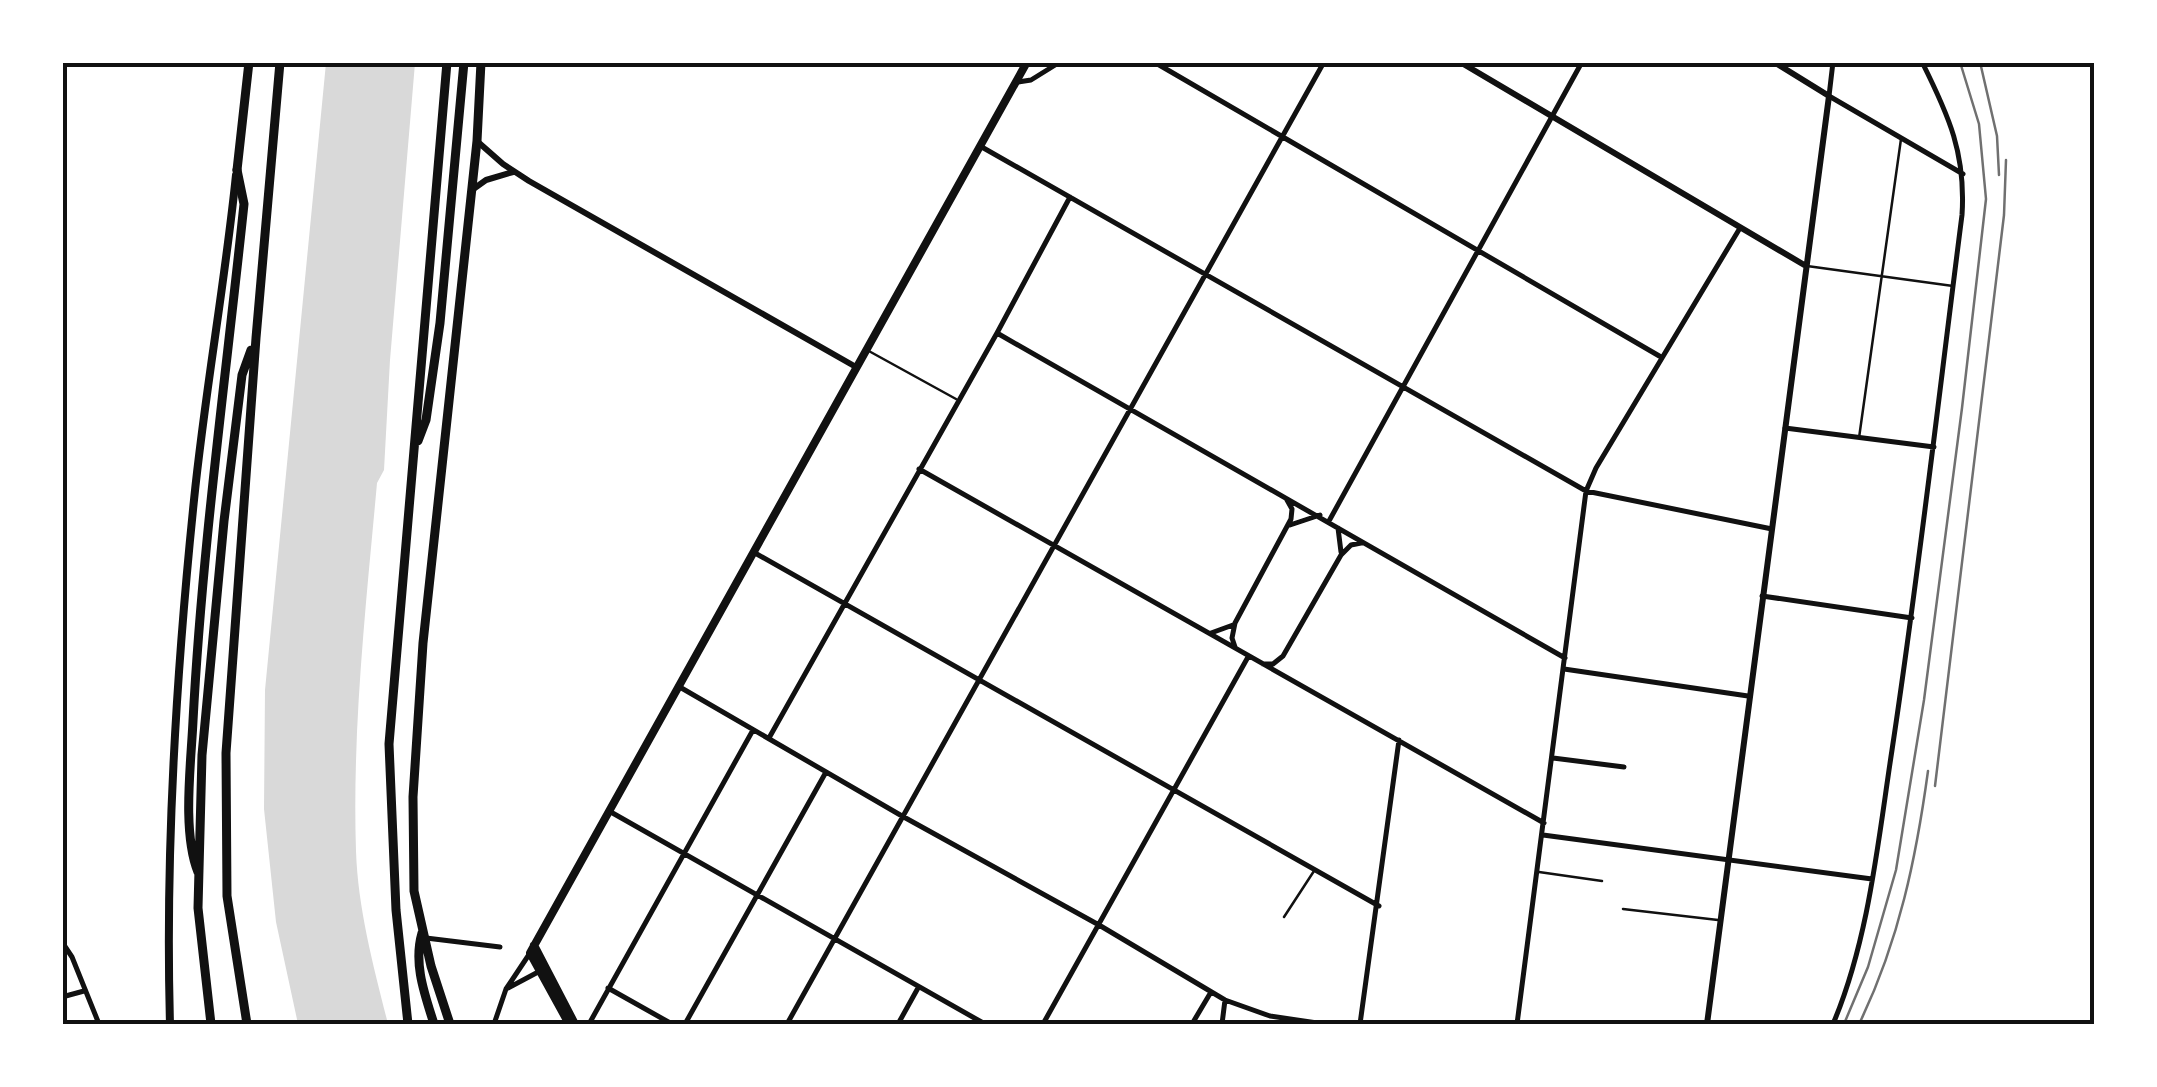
<svg xmlns="http://www.w3.org/2000/svg" width="2157" height="1087" viewBox="0 0 2157 1087" font-family="'Playfair Display',serif">
  <style>
    .water { fill: #d9d9d9 }
    .lines { fill: none; stroke-linecap: round; stroke-linejoin: round }
    .service { stroke: #111; stroke-width: 2.5 }
    .minor { stroke: #111; stroke-width: 5 }
    .tertiary { stroke: #111; stroke-width: 6 }
    .secondary { stroke: #111; stroke-width: 8 }
    .trunk { stroke: #111; stroke-width: 9 }
    .motorway { stroke: #111; stroke-width: 9 }
    .rail { stroke: #707070; stroke-width: 2.5 }
    .neatline { fill: none; stroke: #111; stroke-width: 4 }
  </style>
  <rect width="100%" height="100%" fill="#fff"/>
  <path class="water" d="M 326,63 L 415,63 L 390,360 L 384,470 L 377,483 C 366,605 352,729 356,851 C 358,910 374,968 388,1024 L 298,1024 L 276,922 L 264,809 L 265,690 Z"/>
  <g class="lines">
    <path class="service" d="M 1807,266 L 1953,286
      M 867,350 L 956,399
      M 1859,438 L 1901,139
      M 1539,872 L 1602,881
      M 1623,909 L 1718,920
      M 1284,917 L 1314,871"/>
    <path class="minor" d="M 1154,62 L 1661,357
      M 1833,62 L 1829,96 L 1963,174
      M 1018,82 L 1031,80 L 1060,62
      M 980,146 L 1586,491 L 1772,529
      M 997,333 L 1565,658
      M 1785,428 L 1934,447
      M 919,469 L 1544,823
      M 1329,521 L 1582,62
      M 1290,525 L 1320,515
      M 1338,528 L 1341,552
      M 755,553 L 1379,906
      M 1762,596 L 1912,618
      M 1211,633 L 1233,625
      M 1235,647 L 1232,638 L 1235,623 L 1291,519 L 1292,509 L 1287,500
      M 1263,664 L 1273,664 L 1283,656 L 1341,555 L 1351,545 L 1361,543
      M 1564,669 L 1748,696
      M 678,686 L 902,816 L 1099,925 L 1225,1000 L 1270,1016 L 1324,1024
      M 769,738 L 997,333 L 1070,197
      M 1553,758 L 1624,767
      M 609,811 L 985,1024
      M 1543,835 L 1872,879
      M 426,938 L 500,947
      M 62,942 L 72,957 L 99,1024
      M 508,988 L 540,971
      M 608,988 L 672,1024
      M 62,997 L 84,991
      M 494,1024 L 506,989 L 530,953
      M 589,1024 L 753,730
      M 685,1024 L 826,772
      M 787,1024 L 1324,62
      M 898,1024 L 918,988
      M 1043,1024 L 1248,657
      M 1192,1024 L 1211,992
      M 1222,1024 L 1225,1000
      M 1360,1024 L 1399,740
      M 1517,1024 L 1586,491 L 1596,468 L 1740,228
      M 1833,1024 C 1869,939 1878,841 1892,750 C 1919,572 1939,394 1962,215 C 1966,154 1949,116 1922,62"/>
    <path class="tertiary" d="M 1460,62 L 1806,266
      M 478,142 L 503,164 L 529,181 L 856,367
      M 472,190 L 486,180 L 513,172
      M 1707,1024 L 1829,96 L 1774,62"/>
    <path class="secondary" d="M 534,945 L 575,1024
      M 170,1024 C 165,849 176,675 194,500 C 205,391 225,283 236,175
      M 569,1024 L 530,953 L 1027,62"/>
    <path class="trunk" d="M 237,170 L 249,62
      M 422,933 C 413,964 425,995 434,1024
      M 450,1024 L 431,966 L 414,891 L 413,797 L 423,643 L 477,141 L 481,62"/>
    <path class="motorway" d="M 418,441 L 426,420 L 440,323 L 464,62
      M 198,872 C 182,832 191,764 193,721 C 202,548 226,376 244,204 L 237,170
      M 211,1024 L 198,908 L 202,755 L 224,521 L 242,375 L 251,350
      M 247,1024 L 227,896 L 226,753 L 256,338 L 280,62
      M 408,1024 L 396,910 L 389,744 L 447,62"/>
    <path class="rail" d="M 1980,62 L 1997,136 L 1999,175
      M 1935,786 L 2004,215 L 2006,160
      M 1861,1020 C 1899,940 1916,859 1928,771
      M 1844,1024 L 1868,967 L 1896,870 L 1924,700 L 1962,408 L 1986,199 L 1979,124 L 1960,62"/>
  </g>
  <rect width="2157" height="1087" fill="none" stroke="#ffffff" stroke-width="130"/>
  <rect x="65" y="65" width="2027" height="957" class="neatline"/>
</svg>
